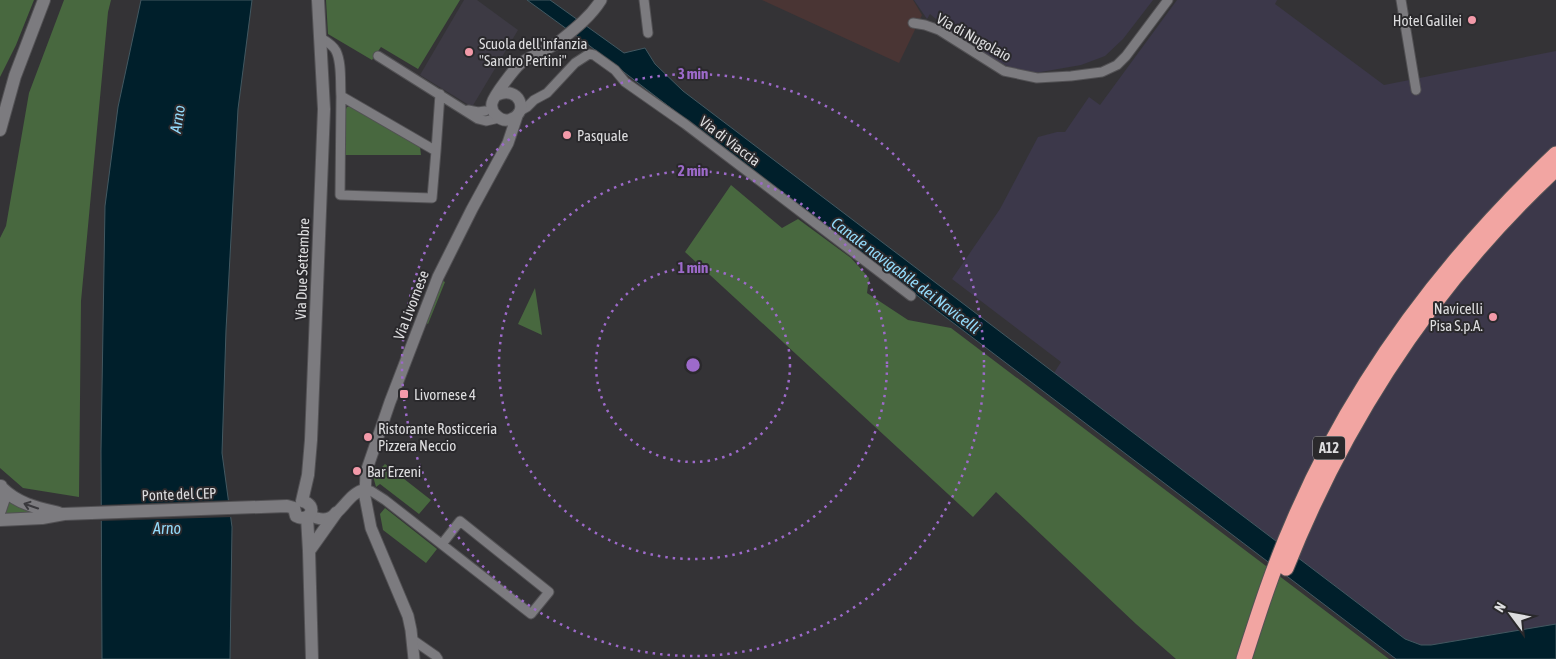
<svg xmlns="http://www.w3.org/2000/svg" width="1556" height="659" viewBox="0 0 1556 659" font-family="'Asap Condensed',sans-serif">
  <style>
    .commercial { fill: #4a3534 }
    .industrial { fill: #3c384a }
    .built { fill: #3d3a44 }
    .green { fill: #48683f }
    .water { fill: #001f2b; stroke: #425861 }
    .pier { fill: #343336 }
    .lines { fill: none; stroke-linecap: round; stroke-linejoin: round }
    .minor-casing { stroke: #525154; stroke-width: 11 }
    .tertiary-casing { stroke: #525154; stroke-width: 13 }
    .secondary-casing { stroke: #525154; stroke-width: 14 }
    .motorway-casing { stroke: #525154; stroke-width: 17 }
    .minor { stroke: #7c7b7f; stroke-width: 9 }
    .tertiary { stroke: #7c7b7f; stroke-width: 11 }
    .secondary { stroke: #7c7b7f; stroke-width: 12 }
    .motorway { stroke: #f2a5a2; stroke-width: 15 }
    .oneway { stroke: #3a393d }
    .ring { fill: none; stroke: #9d6aca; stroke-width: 2.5; stroke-dasharray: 2.5 5 }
    .poi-dot { fill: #f39aa9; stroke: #2a292c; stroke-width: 2 }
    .labels { text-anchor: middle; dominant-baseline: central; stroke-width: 4; stroke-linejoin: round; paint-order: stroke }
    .shield { fill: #2a292c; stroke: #a7a7a9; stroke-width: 1 }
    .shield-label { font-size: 14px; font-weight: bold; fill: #dddddf }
    .poi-label { font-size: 15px; fill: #dddddf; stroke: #2a292c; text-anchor: start }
    .street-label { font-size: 15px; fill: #dddddf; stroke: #2a292c }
    .water-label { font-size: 16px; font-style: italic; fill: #93dafa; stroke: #2a292c }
    .centre { fill: #9d6aca; stroke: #2a292c; stroke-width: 2.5 }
    .ring-label { font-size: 15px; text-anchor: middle; font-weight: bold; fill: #9d6aca; stroke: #2a292c; stroke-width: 4; stroke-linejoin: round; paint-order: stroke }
  </style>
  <rect width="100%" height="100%" fill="#343336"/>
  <path class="commercial" d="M 762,0 L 913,0 L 922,15 L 899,63 Z"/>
  <path class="industrial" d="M 914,0 L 1153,0 L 1123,39 L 1105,56 L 1081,65 L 1035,73 L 1013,69 L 992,58 L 960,39 L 930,14 L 927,19 Z
    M 1177,0 L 1277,0 L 1275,4 L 1384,85 L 1556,51 L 1556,624 L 1431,645 L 1421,645 L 1405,639 L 1054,373 L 1061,362 L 952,279 L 1000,209 L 1038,137 L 1057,132 L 1065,132 L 1089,97 L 1100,105 Z"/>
  <path class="built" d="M 464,0 L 477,0 L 518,30 L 472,107 L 420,75 Z"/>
  <path class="green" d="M 0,0 L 34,0 L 16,45 L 0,77 Z
    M 64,0 L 111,0 L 108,12 L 81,301 L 79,497 L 23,488 L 0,468 L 0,238 L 6,226 L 29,93 Z
    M 326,0 L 460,0 L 418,69 L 381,47 L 372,60 L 328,34 Z
    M 350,106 L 420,147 L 421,155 L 345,155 L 345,111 L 347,107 Z
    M 731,185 L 782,228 L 798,219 L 851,258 L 869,278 L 867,293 L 908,320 L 951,328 L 1389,659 L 1176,659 L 1136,624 L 996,492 L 973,517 L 685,252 Z
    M 443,281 L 445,282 L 428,324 L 426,323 Z
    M 535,288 L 542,335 L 518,324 Z
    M 385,464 L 431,500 L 419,514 L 380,484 L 376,487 L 373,476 L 374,466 L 380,469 Z
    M 6,498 L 31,511 L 30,516 L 0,514 Z
    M 385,508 L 437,549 L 426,563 L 383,530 L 380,514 Z"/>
  <path class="water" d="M 141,0 L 252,0 L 238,109 L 226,330 L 222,453 L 232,527 L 230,659 L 102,659 L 101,451 L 105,206 L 118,107 Z
    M 527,0 L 550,0 L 624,53 L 645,48 L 655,64 L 683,91 L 1405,639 L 1421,645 L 1431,645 L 1556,624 L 1556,659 L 1396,659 L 736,158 L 586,43 Z"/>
  <path class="pier" d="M 231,500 L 233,517 L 99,521 L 99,505 Z"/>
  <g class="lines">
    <defs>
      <path id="minor" d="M 644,0 L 648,33
        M 1401,0 L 1416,90
        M 913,23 L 925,25 L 939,30 L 1004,71 L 1037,78 L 1071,76 L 1102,72 L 1117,65 L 1126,56 L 1168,0
        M 321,38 C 326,41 333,45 336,51 C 342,63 340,82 341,96 L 436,151 L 440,94
        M 378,56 L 478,119 L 486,121 L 499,118
        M 341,96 L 340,195 L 432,198 L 436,151
        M 468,110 L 478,112 L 485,111
        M 520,111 L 527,107 L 534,100 L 547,93 L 575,63 L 589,54 L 594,55 L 615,70 L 625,82 L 685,124 L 911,296
        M 365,489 L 371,491 L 385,500 L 531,614 L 549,592 L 460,521 L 442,544
        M 413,640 L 436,656 L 438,659"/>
      <path id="tertiary" d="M 497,95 C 519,85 530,112 511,119 C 506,121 501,120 497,116 C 493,113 491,108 492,103 C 494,95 515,68 521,63 C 534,54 549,50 561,40 C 576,28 591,16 601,0
        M 310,515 C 338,531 342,495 365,489
        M 414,659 L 411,630 L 408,616 L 371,528 L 365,497 L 366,472 L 390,402 L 438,277 L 472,209 L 508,143 L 517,116"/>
      <path id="secondary" d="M 0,130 L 15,76 L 44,0
        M 2,488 C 18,504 38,508 59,513
        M 302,501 L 308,475 L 311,440 L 324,109 L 318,0
        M 294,508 L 296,516 C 310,524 319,505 302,501
        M 0,510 L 4,498 L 1,486
        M 307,517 L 309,551 L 312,659
        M 0,520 L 42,518 L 64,514 L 287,506 L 294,508
        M 309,551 L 336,513"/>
      <path id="motorway" d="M 1286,568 C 1347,415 1436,281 1556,169
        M 1244,659 C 1259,612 1274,565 1294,520 C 1354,380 1446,258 1556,154"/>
    </defs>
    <use href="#minor" class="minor-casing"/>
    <use href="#tertiary" class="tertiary-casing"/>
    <use href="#secondary" class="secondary-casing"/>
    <use href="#motorway" class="motorway-casing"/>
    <use href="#minor" class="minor"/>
    <use href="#tertiary" class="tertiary"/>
    <use href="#secondary" class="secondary"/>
    <use href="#motorway" class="motorway"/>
  </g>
  <defs><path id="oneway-shaft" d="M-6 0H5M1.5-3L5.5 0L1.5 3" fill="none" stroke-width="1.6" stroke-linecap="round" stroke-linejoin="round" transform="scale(1.25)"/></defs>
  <use class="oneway" href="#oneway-shaft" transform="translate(31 506) rotate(-161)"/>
  <g class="ring">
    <circle cx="693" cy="365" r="97"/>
    <circle cx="693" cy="365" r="194"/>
    <circle cx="693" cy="365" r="291"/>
  </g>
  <g class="poi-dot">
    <circle cx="1472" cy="20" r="5"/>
    <circle cx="469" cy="52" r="5"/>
    <circle cx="567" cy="135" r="5"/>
    <circle cx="1493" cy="317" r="5"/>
    <rect x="399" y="389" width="10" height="10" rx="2.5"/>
    <circle cx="368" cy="437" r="5"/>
    <circle cx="357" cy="471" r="5"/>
  </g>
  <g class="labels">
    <rect class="shield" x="1313" y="436.5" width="32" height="23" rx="4"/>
    <g class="shield-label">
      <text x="1329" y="448">A12</text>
    </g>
    <g class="poi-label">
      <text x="1462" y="20" text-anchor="end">Hotel Galilei</text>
      <text x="479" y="43">Scuola dell'infanzia<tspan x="479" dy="17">"Sandro Pertini"</tspan></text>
      <text x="577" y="135">Pasquale</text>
      <text x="1483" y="308" text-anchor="end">Navicelli<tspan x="1483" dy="17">Pisa S.p.A.</tspan></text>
      <text x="414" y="394">Livornese 4</text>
      <text x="378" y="428">Ristorante Rosticceria<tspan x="378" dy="17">Pizzera Neccio</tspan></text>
      <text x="367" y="471">Bar Erzeni</text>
    </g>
    <g class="street-label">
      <text transform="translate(974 37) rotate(29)">Via di Nugolaio</text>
      <text transform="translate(730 141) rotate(37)">Via di Viaccia</text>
      <text transform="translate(302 269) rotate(-88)">Via Due Settembre</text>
      <text transform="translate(411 305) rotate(-69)">Via Livornese</text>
      <text transform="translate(179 494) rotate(-2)">Ponte del CEP</text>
    </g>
    <g class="water-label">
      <text transform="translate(177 119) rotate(-81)">Arno</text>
      <text transform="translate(906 275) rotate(37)">Canale navigabile dei Navicelli</text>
      <text x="167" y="528">Arno</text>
    </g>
  </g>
  <circle cx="693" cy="365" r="8" class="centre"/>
  <g class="ring-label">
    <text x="693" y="79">3 min</text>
    <text x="693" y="176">2 min</text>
    <text x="693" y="273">1 min</text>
  </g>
  <g transform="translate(1511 614) rotate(302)" stroke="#2a292c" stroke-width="4" paint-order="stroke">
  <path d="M0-4L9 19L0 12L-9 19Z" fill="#dddddf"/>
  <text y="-8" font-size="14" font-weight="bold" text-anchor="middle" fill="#dddddf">N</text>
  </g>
</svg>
